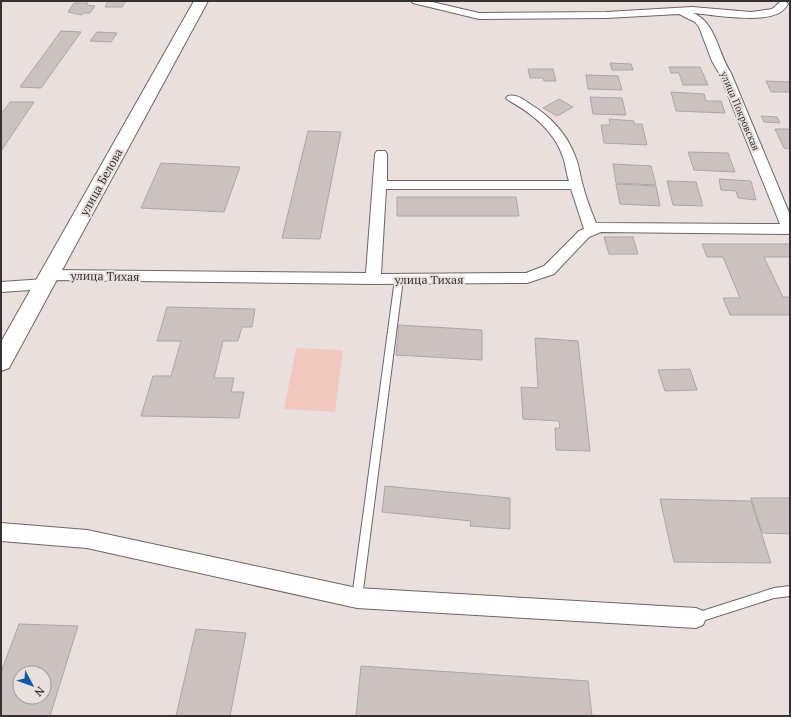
<svg xmlns="http://www.w3.org/2000/svg" width="791" height="717" viewBox="0 0 791 717" font-family="'PT Serif',serif">
  <style>
    .green { fill: #f3c8c1 }
    .building { fill: #cbc2c0; stroke: #aea5a4; fill-rule: evenodd }
    .lines { fill: none; stroke-linecap: round; stroke-linejoin: round }
    .lane-casing { stroke: #6e6665; stroke-width: 2 }
    .street-casing { stroke: #6e6665; stroke-width: 2 }
    .secondary-casing { stroke: #6e6665; stroke-width: 2 }
    .lane { fill: #fff; fill-rule: evenodd }
    .street { fill: #fff; fill-rule: evenodd }
    .secondary { fill: #fff; fill-rule: evenodd }
    .labels { text-anchor: middle; dominant-baseline: central; stroke-width: 4; stroke-linejoin: round; paint-order: stroke }
    .far-street-label { font-size: 10px; fill: #363232; stroke: #e9e0de }
    .street-label { font-size: 12px; fill: #363232; stroke: #e9e0de }
  </style>
  <rect width="100%" height="100%" fill="#e9e0de"/>
  <path class="green" d="M 296,348 L 343,350 L 335,412 L 284,409 Z"/>
  <path class="building" d="M 108,1 L 126,1 L 122,7 L 105,7 Z
    M 74,3 L 88,3 L 86,5 L 95,6 L 90,13 L 83,13 L 82,15 L 68,12 Z
    M 61,31 L 81,32 L 41,88 L 20,87 Z
    M 97,32 L 117,33 L 111,42 L 90,41 Z
    M 610,63 L 631,64 L 633,70 L 612,70 Z
    M 669,67 L 700,67 L 708,85 L 683,85 L 679,73 L 671,73 Z
    M 528,69 L 553,69 L 556,81 L 544,81 L 543,78 L 530,78 Z
    M 586,75 L 618,76 L 622,90 L 588,89 Z
    M 766,81 L 790,82 L 790,92 L 771,92 Z
    M 671,92 L 704,94 L 706,101 L 721,101 L 725,113 L 676,111 Z
    M 590,97 L 622,98 L 626,115 L 593,114 Z
    M 559,99 L 573,107 L 557,116 L 543,108 Z
    M 10,102 L 34,102 L 1,151 L 1,114 Z
    M 761,116 L 777,117 L 780,123 L 764,122 Z
    M 609,119 L 634,121 L 634,124 L 642,124 L 647,145 L 604,143 L 601,125 L 610,125 Z
    M 775,129 L 790,129 L 790,149 L 784,148 Z
    M 308,131 L 341,132 L 320,239 L 282,238 Z
    M 688,152 L 728,153 L 735,172 L 694,170 Z
    M 161,163 L 240,167 L 224,212 L 141,208 Z
    M 613,164 L 651,166 L 656,185 L 616,183 Z
    M 719,179 L 751,181 L 756,200 L 738,198 L 736,191 L 721,190 Z
    M 667,181 L 696,182 L 703,206 L 673,205 Z
    M 616,184 L 656,186 L 660,206 L 620,204 Z
    M 397,197 L 516,197 L 519,216 L 397,216 Z
    M 604,237 L 633,237 L 638,254 L 609,254 Z
    M 702,244 L 790,244 L 790,257 L 764,257 L 783,297 L 790,297 L 790,315 L 730,315 L 723,298 L 740,298 L 723,257 L 707,257 Z
    M 167,307 L 255,309 L 252,327 L 242,327 L 238,341 L 223,341 L 214,378 L 234,378 L 231,392 L 244,392 L 239,418 L 141,416 L 153,376 L 171,376 L 181,341 L 157,341 Z
    M 399,325 L 482,330 L 482,360 L 396,355 Z
    M 535,338 L 578,341 L 590,451 L 556,450 L 555,428 L 560,428 L 559,421 L 523,419 L 521,387 L 538,388 Z
    M 690,369 L 697,390 L 665,391 L 658,370 Z
    M 385,486 L 510,498 L 510,529 L 470,526 L 471,521 L 382,512 Z
    M 751,498 L 790,498 L 790,534 L 762,533 Z
    M 660,499 L 751,501 L 771,563 L 674,562 Z
    M 19,624 L 78,626 L 50,716 L 1,716 L 1,672 ZM 20,673 L 44,673 L 44,697 L 20,697 Z
    M 196,629 L 246,633 L 230,716 L 176,716 Z
    M 361,666 L 588,681 L 592,716 L 356,716 Z"/>
  <g class="lines">
    <defs>
      <path id="lane" d="M 399,276 L 403,279 L 362,598 L 361,602 L 357,603 L 353,602 L 352,598 L 395,279 Z
        M 790,586 L 790,596 L 774,598 L 696,623 L 692,622 L 691,618 L 692,614 L 696,613 L 774,588 Z"/>
      <path id="street" d="M 411,1 L 428,1 L 479,13 L 606,12 L 692,7 L 751,12 L 772,9 L 780,2 L 786,2 L 788,4 C 786,7 783,11 779,13 C 762,23 713,15 693,13 C 716,22 718,54 731,73 L 790,215 L 790,234 L 601,232 L 589,237 L 554,274 L 527,283 L 373,284 L 50,280 L 52,284 L 50,288 L 45,289 L 1,292 L 1,282 L 45,279 L 43,275 L 45,271 L 50,270 L 366,273 L 375,154 L 377,151 L 385,151 L 387,154 L 387,181 L 569,181 C 566,173 566,165 563,157 C 554,130 531,113 508,100 L 506,98 L 508,96 C 516,94 523,99 530,104 C 550,116 567,134 575,156 C 579,165 580,176 583,186 C 586,198 591,211 596,223 L 780,224 L 719,73 L 712,61 L 699,27 L 695,22 L 679,14 L 606,18 L 479,19 L 413,3 ZM 386,189 L 571,189 L 584,229 L 579,231 L 544,266 L 526,273 L 381,274 Z
        M 1,523 L 87,530 L 357,588 L 696,608 L 703,611 L 706,618 L 703,625 L 696,628 L 357,608 L 87,548 L 1,541 Z"/>
      <path id="secondary" d="M 194,1 L 208,1 L 9,368 L 1,371 L 1,342 Z"/>
    </defs>
    <use href="#lane" class="lane-casing"/>
    <use href="#street" class="street-casing"/>
    <use href="#secondary" class="secondary-casing"/>
    <use href="#lane" class="lane"/>
    <use href="#street" class="street"/>
    <use href="#secondary" class="secondary"/>
  </g>
  <g class="labels">
    <g class="far-street-label">
      <text transform="translate(740 111) rotate(67)">улица Покровская</text>
    </g>
    <g class="street-label">
      <text transform="translate(101 182) rotate(-61)">улица Белова</text>
      <text transform="translate(105 276) rotate(1)">улица Тихая</text>
      <text x="429" y="279">улица Тихая</text>
    </g>
  </g>
  <rect width="791" height="717" fill="none" stroke="#363232" stroke-width="4"/>
  <g transform="translate(32 685) rotate(131)"><circle r="19" fill="#e9e0de" stroke="#a19a99"/>
  <path d="M0-3L7 15L0 10L-7 15Z" fill="#1158a7"/>
  <text y="-6" font-size="11" font-weight="bold" text-anchor="middle" fill="#363232">N</text>
  </g>
</svg>
